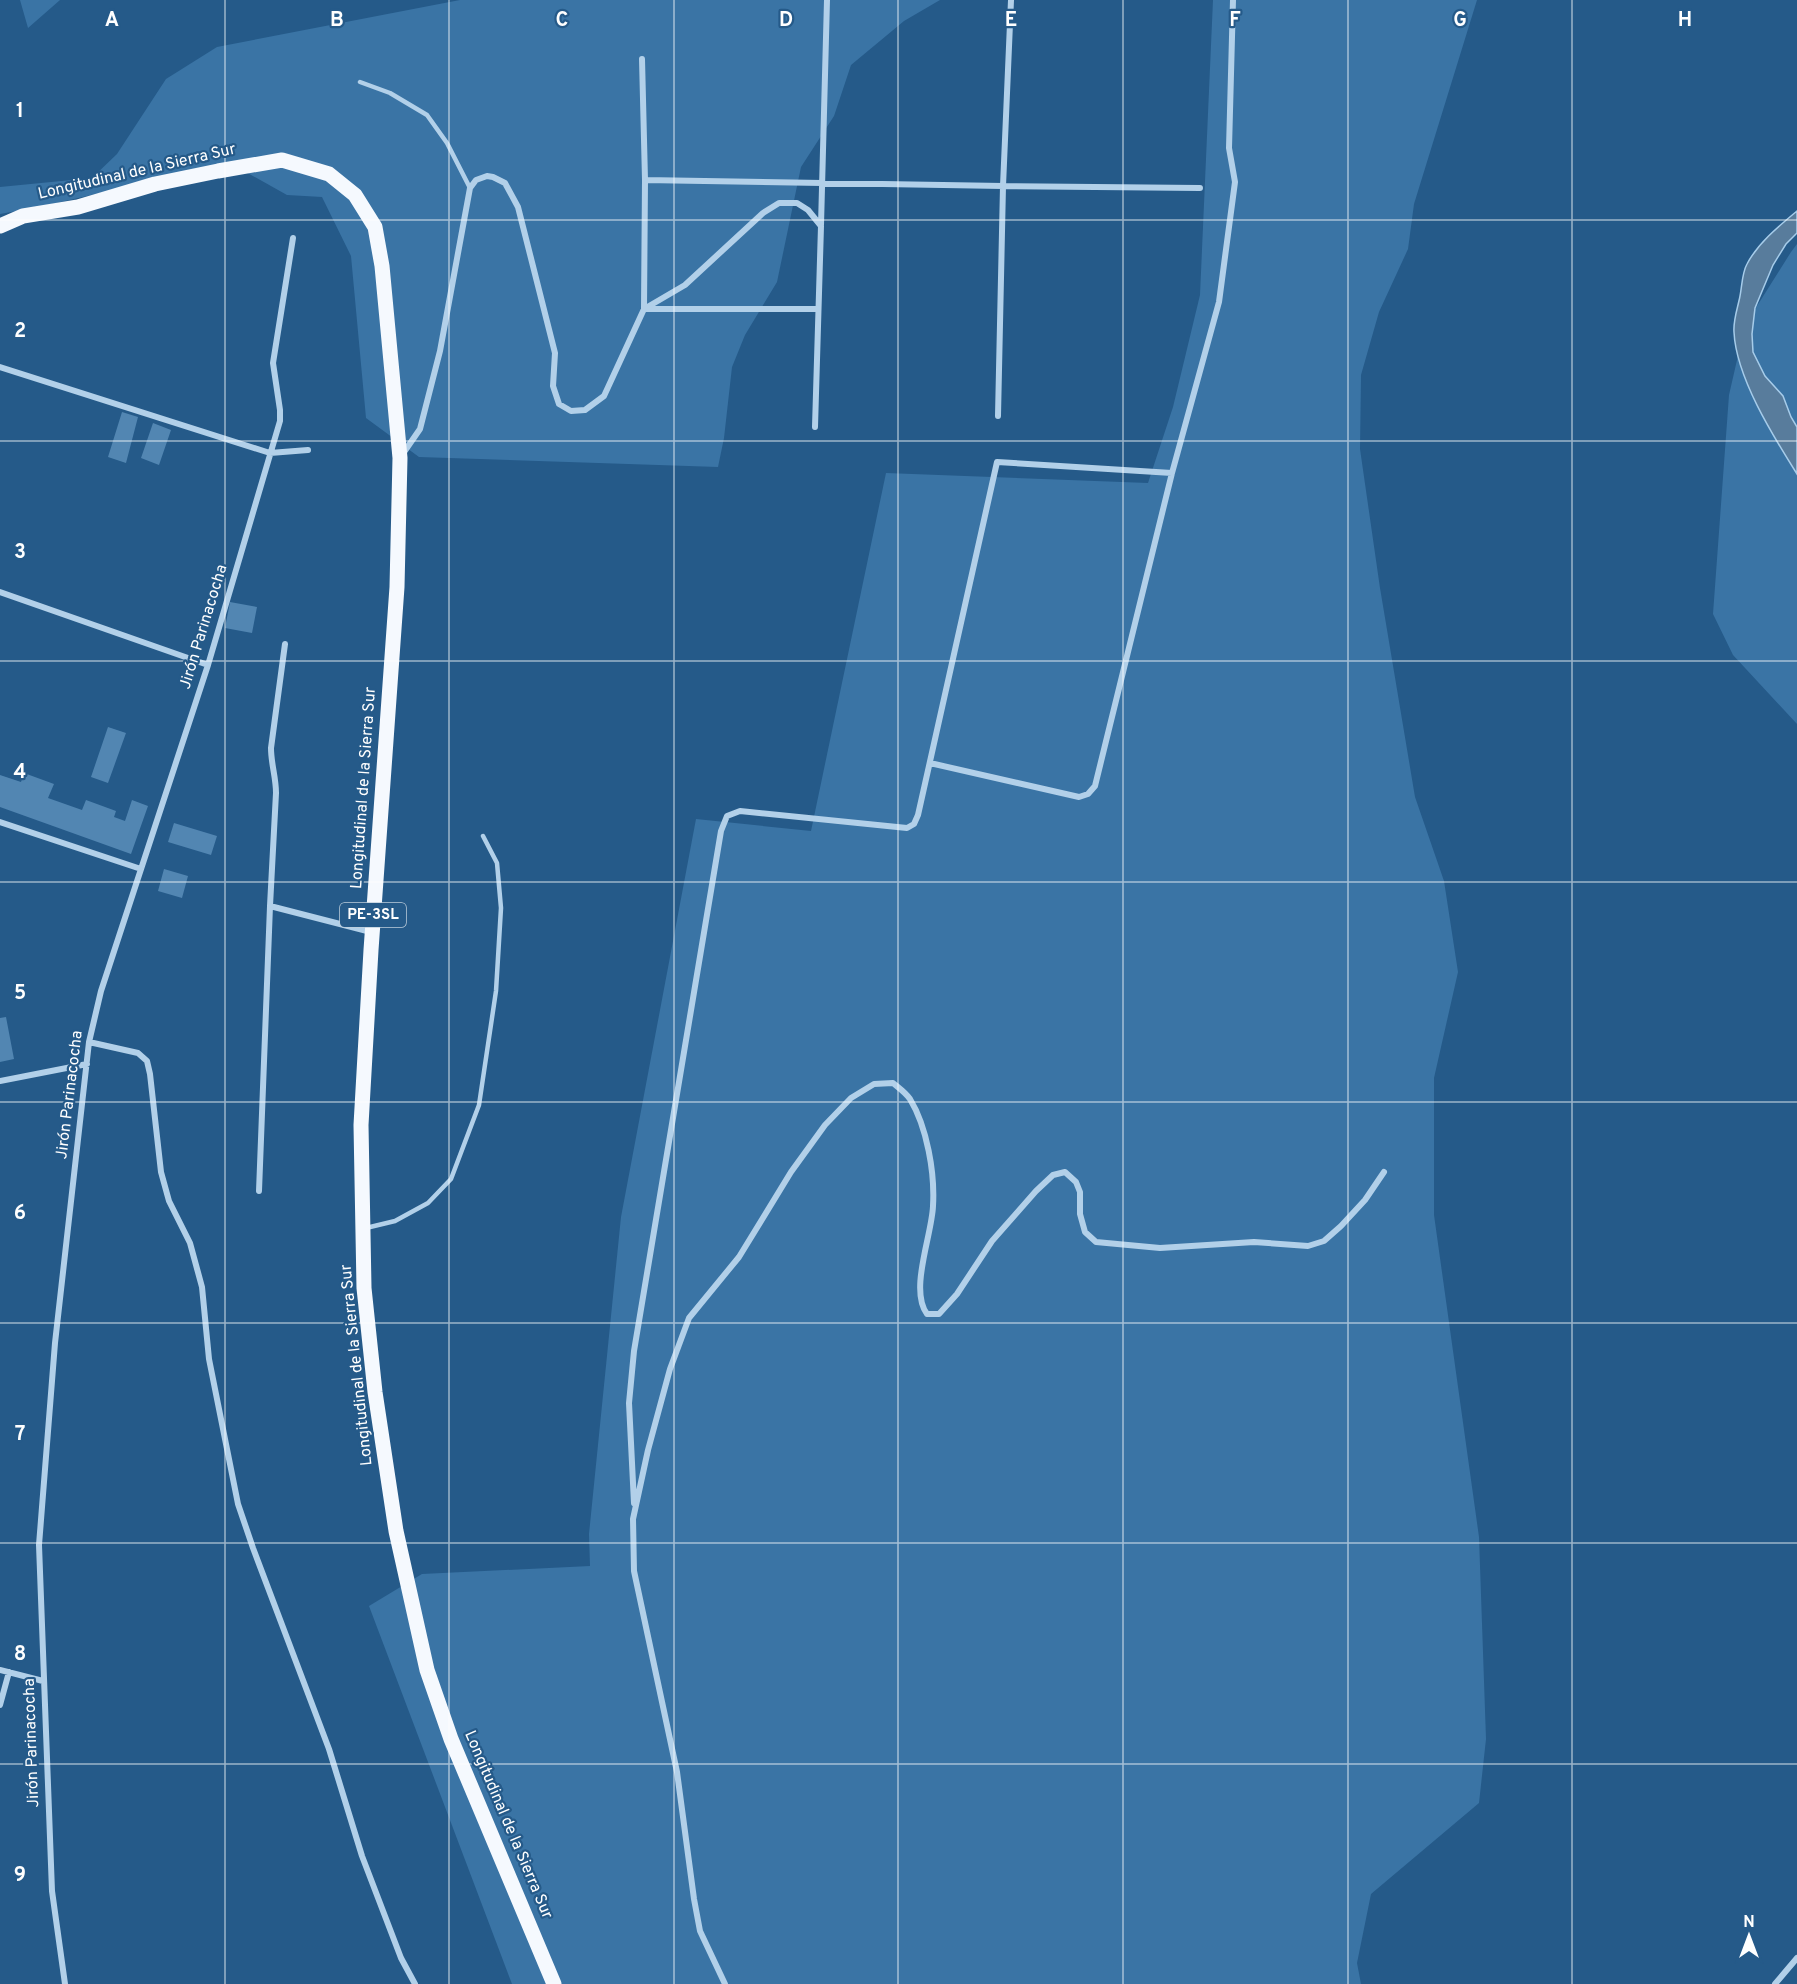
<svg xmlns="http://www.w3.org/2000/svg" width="1797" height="1984" viewBox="0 0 1797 1984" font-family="Overpass,sans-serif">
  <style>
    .green { fill: #3a74a5 }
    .water { fill: #587c9c; stroke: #a6ccea; stroke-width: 1.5 }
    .building { fill: #5286b2 }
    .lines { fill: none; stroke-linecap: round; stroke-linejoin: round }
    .service { stroke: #b2d0e9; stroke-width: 4.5 }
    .minor { stroke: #b2d0e9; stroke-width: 6 }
    .primary { stroke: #f5f9fe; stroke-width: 15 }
    .grid { fill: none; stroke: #fff; stroke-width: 1.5; stroke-opacity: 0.55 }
    .labels { text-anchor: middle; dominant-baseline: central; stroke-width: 4.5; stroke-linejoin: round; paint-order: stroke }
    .shield { fill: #255a89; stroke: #becedc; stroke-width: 1.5 }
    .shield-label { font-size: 15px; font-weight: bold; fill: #fff }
    .street-label { font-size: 16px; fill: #fff; stroke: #255a89 }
    .grid-label { font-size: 20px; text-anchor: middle; font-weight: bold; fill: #fff; stroke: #255a89; stroke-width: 4.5; stroke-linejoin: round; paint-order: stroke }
  </style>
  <rect width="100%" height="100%" fill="#255a89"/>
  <path class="green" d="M 20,0 L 60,0 L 28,28 Z
    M 460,0 L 940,0 L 904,21 L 851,65 L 834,116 L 801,167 L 777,282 L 745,335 L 732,367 L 724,438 L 718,467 L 419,457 L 366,418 L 351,256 L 322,197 L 287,195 L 228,162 C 152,179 77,201 0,214 L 0,187 L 92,178 L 117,154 L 166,79 L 217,47 Z
    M 1213,0 L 1477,0 L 1414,204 L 1408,249 L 1379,312 L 1361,375 L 1360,449 L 1380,588 L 1415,797 L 1444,881 L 1458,972 L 1434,1078 L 1434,1215 L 1479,1537 L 1486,1739 L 1479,1803 L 1371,1894 L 1357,1963 L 1361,1984 L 512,1984 L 369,1606 L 422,1574 L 590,1566 L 589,1534 L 621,1217 L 696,819 L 811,831 L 886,473 L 1148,483 L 1173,407 L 1200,295 Z
    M 1797,244 L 1797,724 L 1733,655 L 1713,614 L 1729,395 L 1745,325 L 1791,252 Z"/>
  <path class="water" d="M 1797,211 L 1797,233 L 1786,244 L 1773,265 L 1755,308 L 1752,334 L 1753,352 L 1765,376 L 1783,396 L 1791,417 L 1797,427 L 1797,474 C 1773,436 1736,377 1734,332 C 1733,320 1738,307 1740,296 C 1742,286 1742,273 1747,264 C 1758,243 1779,226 1797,211 Z"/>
  <path class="building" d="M 122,412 L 138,417 L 126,463 L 108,457 Z
    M 153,423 L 171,430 L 159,465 L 141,458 Z
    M 230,602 L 257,607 L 252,633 L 225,628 Z
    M 108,727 L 126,733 L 108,783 L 91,777 Z
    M 24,773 L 54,784 L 48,798 L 82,810 L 86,800 L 116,811 L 114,817 L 125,821 L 132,800 L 148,806 L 131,854 L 0,807 L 0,775 L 21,782 Z
    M 174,823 L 217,836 L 211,855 L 168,842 Z
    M 164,869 L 188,876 L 182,898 L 158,891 Z
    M 6,1017 L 14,1059 L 0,1062 L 0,1018 Z"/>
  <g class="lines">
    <path class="service" d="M 360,82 L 390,93 L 427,115 L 447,143 L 470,188
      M 366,1228 L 395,1221 L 428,1203 L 451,1179 L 479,1105 L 496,991 L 501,908 L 497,863 L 483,836"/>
    <path class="minor" d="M 642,59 L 645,180 L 644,309 L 818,309
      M 645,180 L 1003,186 L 1200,188
      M 821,225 L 827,0
      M 0,367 L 270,453 L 308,450
      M 998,416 L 1003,186 L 1011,0
      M 402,455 L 420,429 L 440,351 L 470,188 L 476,180 L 487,176 L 493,177 L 505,183 L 518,207 L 555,353 L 553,386 L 559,404 L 571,411 L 585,410 L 604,396 L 644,309 L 685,285 L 763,213 L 779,203 L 797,203 L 808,210 L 821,226 L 815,427
      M 0,592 L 208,665
      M 930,763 L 1079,797 L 1088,794 L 1095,786 L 1172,473 L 1219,302 L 1235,182 L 1229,148 L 1233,0
      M 0,822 L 141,869
      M 270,906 L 371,932
      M 89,1042 L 138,1053 L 147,1061 L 150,1074 L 161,1172 L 169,1201 L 190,1243 L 202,1287 L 209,1359 L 238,1504 L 253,1548 L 329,1749 L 362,1856 L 401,1958 L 415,1984
      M 0,1081 L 87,1064
      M 259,1191 L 270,906 L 276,793 C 276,777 271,764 271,748 L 285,644
      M 634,1503 L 629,1403 L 634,1351 L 721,831 L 727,816 L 740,811 L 907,828 L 914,824 L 918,815 L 997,462 L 1172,473
      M 0,1670 L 43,1681
      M 0,1705 L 9,1672
      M 65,1984 L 52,1891 L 39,1545 L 55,1343 L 89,1042 L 101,991 L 208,665 L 280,421 L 280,410 L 273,363 L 293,238
      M 725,1984 L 700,1931 L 694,1899 L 677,1772 L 634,1571 L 633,1519 L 648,1450 L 670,1369 L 689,1318 L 739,1257 L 791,1172 L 825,1125 L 851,1098 L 874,1084 L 893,1083 C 899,1088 906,1093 910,1099 C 927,1127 935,1173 933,1206 C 932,1235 909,1290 927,1314 L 939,1314 L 957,1294 L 992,1241 L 1036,1191 L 1053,1175 L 1065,1172 L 1076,1182 L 1080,1192 L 1080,1214 L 1085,1232 L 1096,1242 L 1160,1248 L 1254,1242 L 1308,1246 L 1324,1241 L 1341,1226 L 1365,1200 L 1384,1172
      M 1775,1984 L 1797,1958"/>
    <path class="primary" d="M 0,226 L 23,216 L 78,207 L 155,184 L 218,171 L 282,160 L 329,174 L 355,195 L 375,227 L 382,266 L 400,458 L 397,587 L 371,950 L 361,1125 L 364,1288 L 375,1392 L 396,1531 L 427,1670 L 451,1739 L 554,1984"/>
  </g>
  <path class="grid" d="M 225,0 L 225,1984M 449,0 L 449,1984M 674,0 L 674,1984M 898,0 L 898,1984M 1123,0 L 1123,1984M 1348,0 L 1348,1984M 1572,0 L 1572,1984M 0,220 L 1797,220M 0,441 L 1797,441M 0,661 L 1797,661M 0,882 L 1797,882M 0,1102 L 1797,1102M 0,1323 L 1797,1323M 0,1543 L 1797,1543M 0,1764 L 1797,1764"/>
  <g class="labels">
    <rect class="shield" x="340" y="903" width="66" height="24" rx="4.5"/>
    <g class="shield-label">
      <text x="373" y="915">PE-3SL</text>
    </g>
    <g class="street-label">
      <text transform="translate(137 172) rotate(-13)">Longitudinal de la Sierra Sur</text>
      <text transform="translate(204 627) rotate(-73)">Jirón Parinacocha</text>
      <text transform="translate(364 788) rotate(-86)">Longitudinal de la Sierra Sur</text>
      <text transform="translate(70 1095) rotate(-83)">Jirón Parinacocha</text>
      <text transform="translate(357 1365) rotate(-96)">Longitudinal de la Sierra Sur</text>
      <text transform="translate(32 1743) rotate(-92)">Jirón Parinacocha</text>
      <text transform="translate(508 1825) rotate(67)">Longitudinal de la Sierra Sur</text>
    </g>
  </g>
  <g class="grid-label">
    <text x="112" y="26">A</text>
    <text x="337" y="26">B</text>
    <text x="562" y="26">C</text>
    <text x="786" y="26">D</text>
    <text x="1011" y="26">E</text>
    <text x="1235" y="26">F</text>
    <text x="1460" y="26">G</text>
    <text x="1685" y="26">H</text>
    <text x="20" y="117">1</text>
    <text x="20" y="337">2</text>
    <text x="20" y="558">3</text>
    <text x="20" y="778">4</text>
    <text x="20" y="999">5</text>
    <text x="20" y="1219">6</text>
    <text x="20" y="1440">7</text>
    <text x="20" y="1660">8</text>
    <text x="20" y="1881">9</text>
  </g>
  <g transform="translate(1749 1936)" stroke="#255a89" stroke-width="4.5" paint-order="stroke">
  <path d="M0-4.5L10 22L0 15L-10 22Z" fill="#ffffff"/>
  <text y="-9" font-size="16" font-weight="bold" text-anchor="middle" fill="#ffffff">N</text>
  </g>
</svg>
